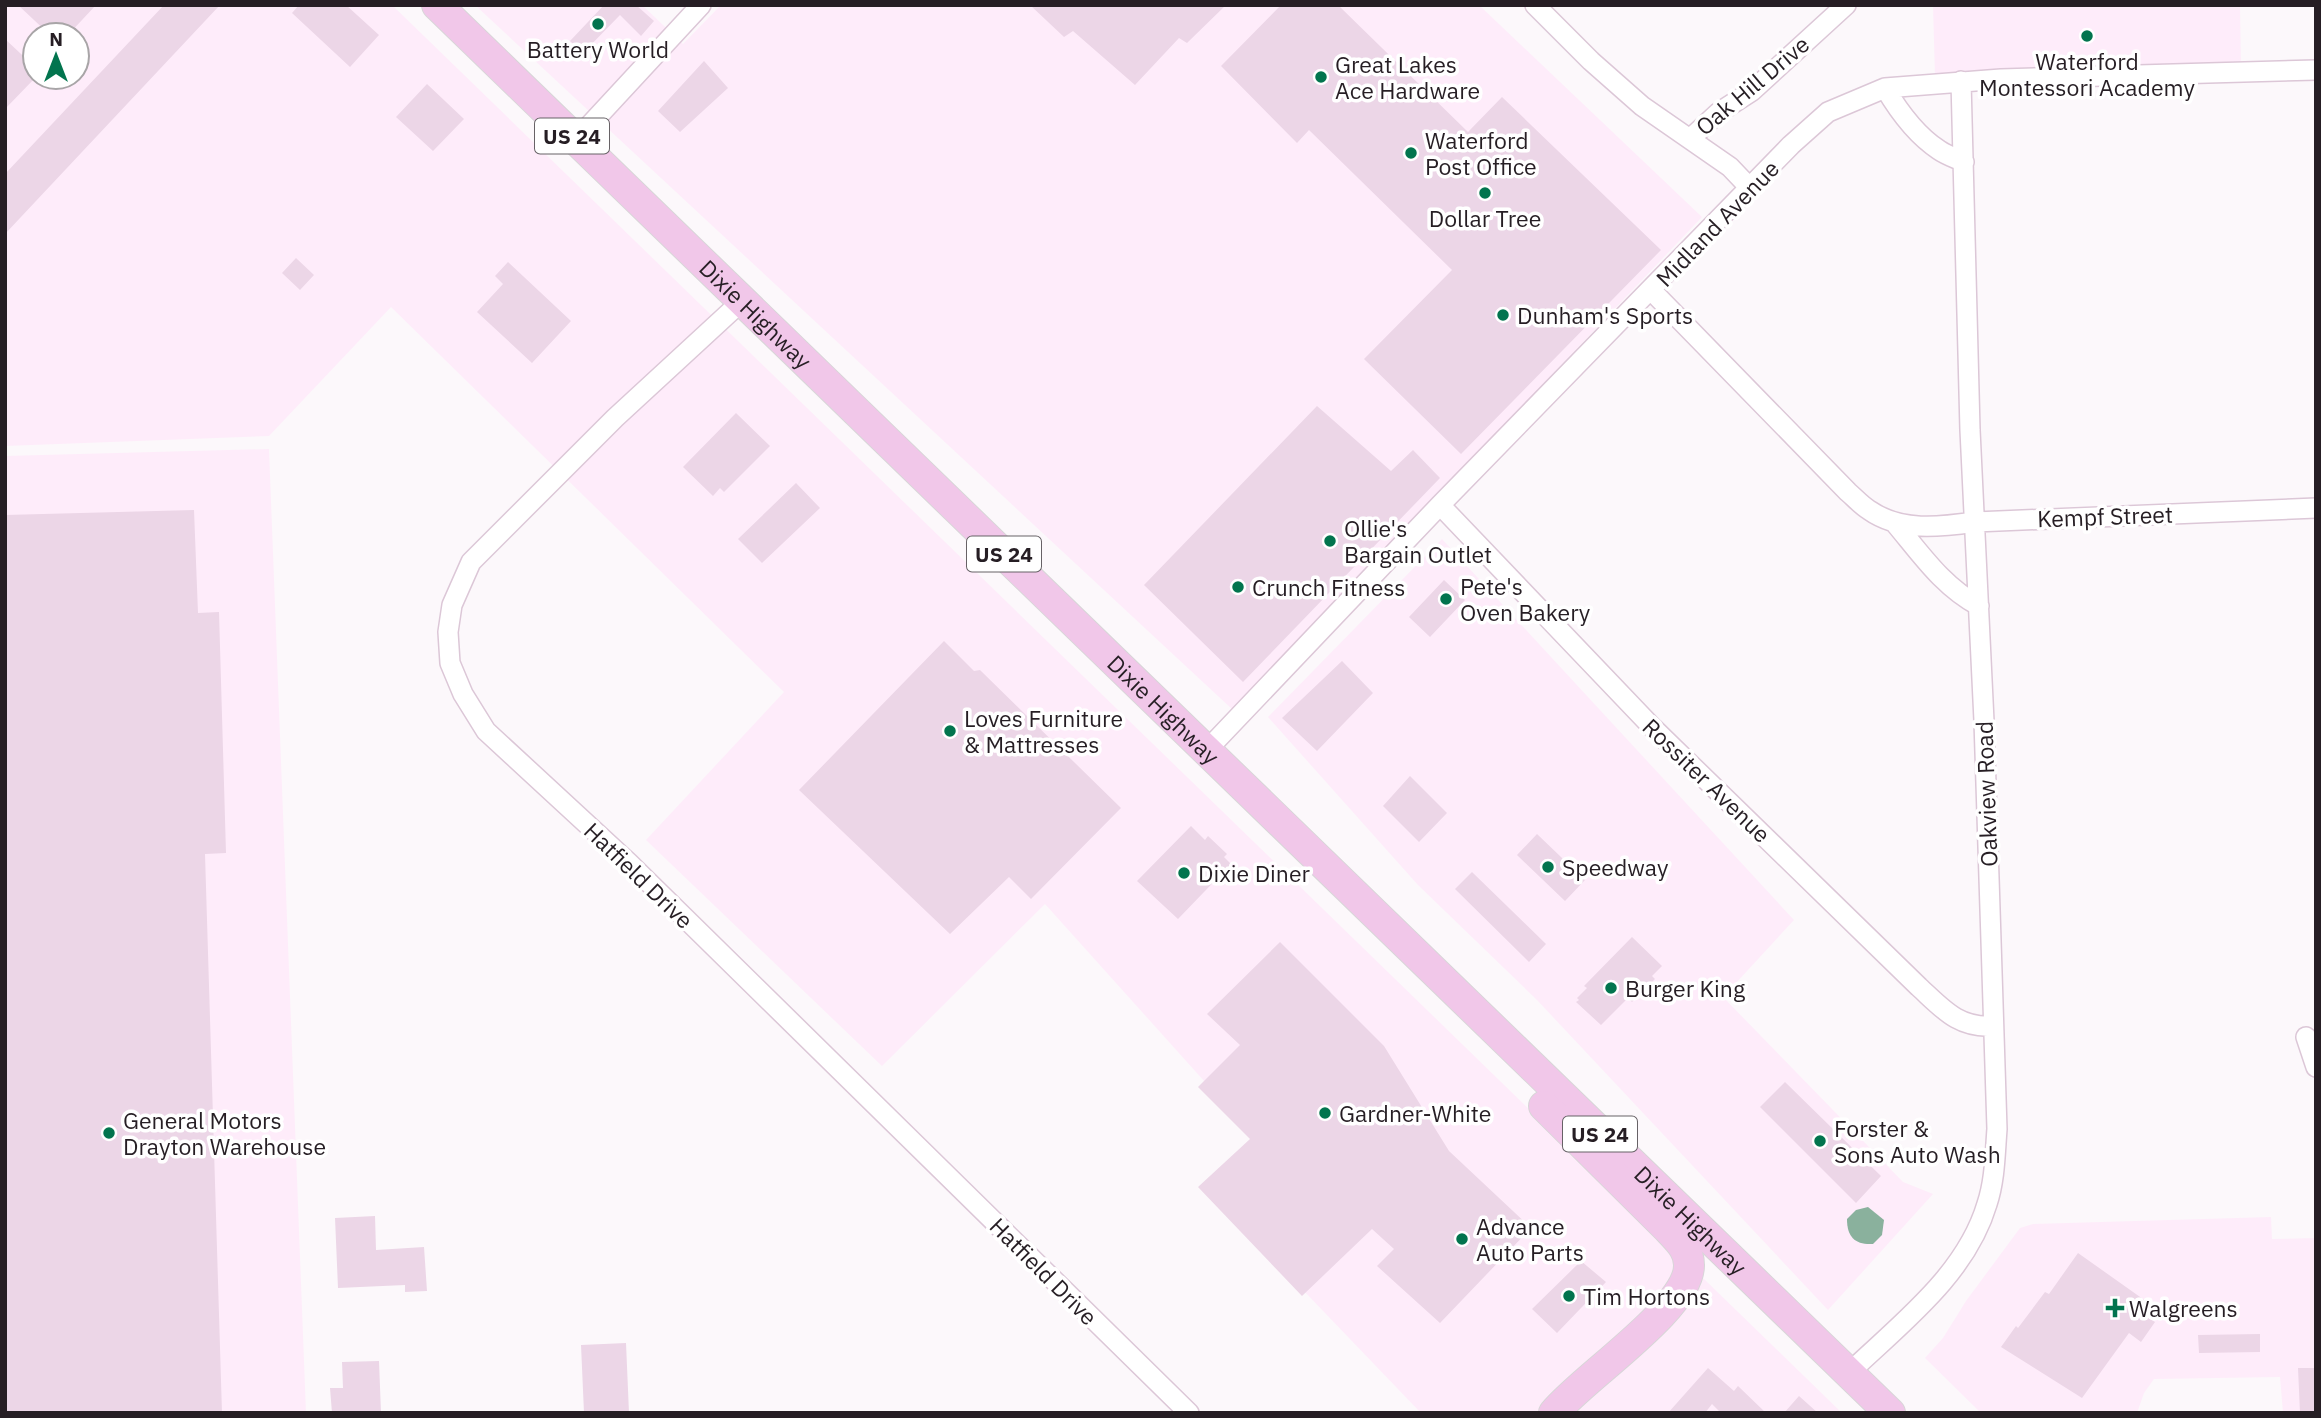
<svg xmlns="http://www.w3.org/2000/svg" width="2321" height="1418" viewBox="0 0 2321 1418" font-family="'IBM Plex Sans',sans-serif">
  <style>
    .built { fill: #feecfa; fill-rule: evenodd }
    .water { fill: #8ab19d }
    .building { fill: #ecd6e7 }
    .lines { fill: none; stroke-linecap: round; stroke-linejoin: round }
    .minor-casing { stroke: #dcc7d7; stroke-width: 22 }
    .primary-casing { stroke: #d8d6d8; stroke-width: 32 }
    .minor { stroke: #fff; stroke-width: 19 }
    .primary { stroke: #f1c7e9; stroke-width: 30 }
    .poi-dot { fill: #02744e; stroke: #fff; stroke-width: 2.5 }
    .labels { text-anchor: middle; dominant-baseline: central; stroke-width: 7; stroke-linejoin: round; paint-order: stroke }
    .shield { fill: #fff; stroke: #676266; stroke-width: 2 }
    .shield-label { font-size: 21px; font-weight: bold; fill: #261e24 }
    .poi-label { font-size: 23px; fill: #261e24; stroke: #fff; text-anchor: start }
    .street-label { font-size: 23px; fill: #261e24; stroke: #fff }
  </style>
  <rect width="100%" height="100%" fill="#fcf8fb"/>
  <path class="built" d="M 5,5 L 392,5 L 1842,1413 L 1421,1413 L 1206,1189 L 1258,1141 L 1045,904 L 882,1066 L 646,840 L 784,692 L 391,307 L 269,436 L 5,446 ZM 35,35 L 77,35 L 77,77 L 35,77 Z
    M 475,5 L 642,5 L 683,44 L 721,5 L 1479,5 L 1702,217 L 1233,710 Z
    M 1933,5 L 2240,5 L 2241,68 L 1935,77 Z
    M 269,449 L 306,1413 L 5,1413 L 5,456 Z
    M 1442,539 L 1794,920 L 1723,997 L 1903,1182 L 1933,1194 L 1828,1310 L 1537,1000 L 1418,885 L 1268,717 Z
    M 2271,1217 L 2272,1239 L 2316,1238 L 2316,1413 L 2283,1413 L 2280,1377 L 2154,1379 L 2144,1393 L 2137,1413 L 1981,1413 L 1925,1358 L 1943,1338 L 1966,1301 L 2020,1228 L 2033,1224 Z"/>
  <path class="water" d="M 1868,1207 L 1884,1220 L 1882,1235 L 1873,1244 C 1856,1245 1847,1238 1847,1219 L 1856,1210 Z"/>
  <path class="building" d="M 18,5 L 96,5 L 68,35 L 50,35 Z
    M 164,5 L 220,5 L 5,234 L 5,174 Z
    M 299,5 L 346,5 L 379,35 L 350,67 L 292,13 Z
    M 604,5 L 636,5 L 654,21 L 641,36 L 620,15 L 583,53 L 570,41 Z
    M 1030,5 L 1226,5 L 1187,43 L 1179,38 L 1135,85 L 1073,31 L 1064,37 Z
    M 1281,5 L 1338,5 L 1468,132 L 1502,97 L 1661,250 L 1461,454 L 1364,359 L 1452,270 L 1309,130 L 1297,143 L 1221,66 Z
    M 5,39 L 35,67 L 35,78 L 5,109 Z
    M 704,61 L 728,88 L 680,132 L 658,111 Z
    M 427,84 L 464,119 L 433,151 L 396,117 Z
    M 296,258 L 314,275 L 300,290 L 282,273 Z
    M 508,262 L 571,321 L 532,363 L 477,312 L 503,284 L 495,276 Z
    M 1317,406 L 1391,471 L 1413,450 L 1440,478 L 1243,682 L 1144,585 Z
    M 736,413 L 770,446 L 724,492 L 720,488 L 713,496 L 683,467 Z
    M 796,483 L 820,508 L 762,563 L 738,539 Z
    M 194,510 L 198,613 L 219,612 L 226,853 L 205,854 L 222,1413 L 5,1413 L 5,515 Z
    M 1444,580 L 1465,600 L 1430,637 L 1409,617 Z
    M 944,641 L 974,671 L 980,670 L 1121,808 L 1031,899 L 1009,877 L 950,934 L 799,790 Z
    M 1342,661 L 1373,693 L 1317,751 L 1282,718 Z
    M 1410,776 L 1447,813 L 1419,842 L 1383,806 Z
    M 1191,826 L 1205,840 L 1208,836 L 1227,854 L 1224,857 L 1231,864 L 1178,919 L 1137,881 Z
    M 1537,834 L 1585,880 L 1565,901 L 1517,855 Z
    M 1472,872 L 1546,944 L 1529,962 L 1455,889 Z
    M 1632,937 L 1662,966 L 1652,976 L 1655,979 L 1632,1002 L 1628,998 L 1601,1025 L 1576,1002 L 1579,1000 L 1577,998 L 1587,988 L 1584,986 Z
    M 1280,942 L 1384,1046 L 1449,1151 L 1531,1228 L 1440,1323 L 1377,1266 L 1394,1249 L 1372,1229 L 1302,1296 L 1198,1187 L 1250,1139 L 1198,1087 L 1240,1045 L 1207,1014 Z
    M 1785,1082 L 1881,1176 L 1856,1203 L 1760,1107 Z
    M 375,1216 L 376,1250 L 424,1247 L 427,1291 L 405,1292 L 405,1285 L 338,1288 L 335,1218 Z
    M 2078,1253 L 2150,1304 L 2142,1314 L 2155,1322 L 2141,1342 L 2129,1333 L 2082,1398 L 2001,1347 L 2016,1326 L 2018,1328 L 2045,1292 L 2049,1294 Z
    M 1581,1261 L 1606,1282 L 1557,1333 L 1532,1309 Z
    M 2260,1334 L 2260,1352 L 2199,1353 L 2198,1335 Z
    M 626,1343 L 629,1413 L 584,1413 L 581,1345 Z
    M 379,1361 L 381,1413 L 332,1413 L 330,1388 L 343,1388 L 342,1362 Z
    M 1708,1368 L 1734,1391 L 1738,1386 L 1766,1413 L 1721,1413 L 1712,1404 L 1705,1413 L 1668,1413 Z
    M 2298,1368 L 2316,1368 L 2316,1413 L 2300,1413 Z
    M 1799,1396 L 1818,1413 L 1784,1413 Z"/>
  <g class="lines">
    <defs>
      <path id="minor" d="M 1535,5 L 1591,61 L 1642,106 L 1730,167 L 1750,188
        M 1885,88 C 1898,110 1916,135 1939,150 C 1946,155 1955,158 1964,162
        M 1691,138 L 1718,113 L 1752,91 L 1846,5
        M 576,140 L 701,5
        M 1651,290 L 1848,492 C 1855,498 1861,505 1869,510 C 1900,532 1940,527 1975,522 L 2316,508
        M 742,301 L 615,418 L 471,562 L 452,605 L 448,632 L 450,663 L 463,694 L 486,731 L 629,863 L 1189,1413
        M 1440,505 L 1653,728 L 1919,987 C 1943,1009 1958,1028 1992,1026
        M 1894,522 C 1921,554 1942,586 1979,606
        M 1206,751 L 1440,505 L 1791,145 L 1828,112 L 1885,88 L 2001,79 L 2316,70
        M 2306,1037 L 2316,1067
        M 1849,1373 C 1900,1324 1966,1275 1987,1204 C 1995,1180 1995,1154 1997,1129 L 1984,721 L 1970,430 L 1961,81"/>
      <g id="primary">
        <path id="s1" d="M 437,5 L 1890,1413"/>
        <path d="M 1544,1106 L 1668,1229 C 1678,1240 1689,1249 1689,1265 C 1690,1308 1582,1378 1554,1413"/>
      </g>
    </defs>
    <use href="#minor" class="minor-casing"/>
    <use href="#primary" class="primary-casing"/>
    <use href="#minor" class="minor"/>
    <use href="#primary" class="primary"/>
  </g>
  <g class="poi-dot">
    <circle cx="598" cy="24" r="7"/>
    <circle cx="2087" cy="36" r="7"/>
    <circle cx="1321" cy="77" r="7"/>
    <circle cx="1411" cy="153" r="7"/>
    <circle cx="1485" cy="193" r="7"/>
    <circle cx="1503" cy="315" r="7"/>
    <circle cx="1330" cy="541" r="7"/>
    <circle cx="1238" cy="587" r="7"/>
    <circle cx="1446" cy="599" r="7"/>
    <circle cx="950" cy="731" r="7"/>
    <circle cx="1548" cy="867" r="7"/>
    <circle cx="1184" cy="873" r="7"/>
    <circle cx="1611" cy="988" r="7"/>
    <circle cx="1325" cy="1113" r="7"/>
    <circle cx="109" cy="1133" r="7"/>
    <circle cx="1820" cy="1141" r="7"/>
    <circle cx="1462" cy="1239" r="7"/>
    <circle cx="1569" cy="1296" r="7"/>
    <path d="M2111.5 1297.5h7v7h7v7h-7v7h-7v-7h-7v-7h7z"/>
  </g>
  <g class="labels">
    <g class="shield">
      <rect x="535" y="118.5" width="74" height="35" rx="5"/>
      <rect x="967" y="536.5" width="74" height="35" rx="5"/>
      <rect x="1563" y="1116.5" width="74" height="35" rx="5"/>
    </g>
    <g class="shield-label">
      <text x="572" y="136">US 24</text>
      <text x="1004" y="554">US 24</text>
      <text x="1600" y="1134">US 24</text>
    </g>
    <g class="poi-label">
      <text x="598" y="49" text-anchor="middle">Battery World</text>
      <text x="2087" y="61" text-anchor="middle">Waterford<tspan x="2087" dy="26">Montessori Academy</tspan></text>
      <text x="1335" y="64">Great Lakes<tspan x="1335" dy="26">Ace Hardware</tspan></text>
      <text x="1425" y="140">Waterford<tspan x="1425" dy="26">Post Office</tspan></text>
      <text x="1485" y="218" text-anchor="middle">Dollar Tree</text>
      <text x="1517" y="315">Dunham's Sports</text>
      <text x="1344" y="528">Ollie's<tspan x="1344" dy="26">Bargain Outlet</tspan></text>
      <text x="1460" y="586">Pete's<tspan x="1460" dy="26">Oven Bakery</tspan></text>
      <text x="1252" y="587">Crunch Fitness</text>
      <text x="964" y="718">Loves Furniture<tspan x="964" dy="26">&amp; Mattresses</tspan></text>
      <text x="1562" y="867">Speedway</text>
      <text x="1198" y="873">Dixie Diner</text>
      <text x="1625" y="988">Burger King</text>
      <text x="1339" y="1113">Gardner-White</text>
      <text x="123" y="1120">General Motors<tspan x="123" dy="26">Drayton Warehouse</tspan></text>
      <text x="1834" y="1128">Forster &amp;<tspan x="1834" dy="26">Sons Auto Wash</tspan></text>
      <text x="1476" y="1226">Advance<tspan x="1476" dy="26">Auto Parts</tspan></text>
      <text x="1583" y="1296">Tim Hortons</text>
      <text x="2129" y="1308">Walgreens</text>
    </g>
    <g class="street-label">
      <text transform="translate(1752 85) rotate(-40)">Oak Hill Drive</text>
      <text transform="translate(1717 223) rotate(-46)">Midland Avenue</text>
      <text stroke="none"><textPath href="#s1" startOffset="444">Dixie Highway</textPath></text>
      <text transform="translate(2105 516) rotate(-2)">Kempf Street</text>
      <text stroke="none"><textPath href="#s1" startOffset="1012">Dixie Highway</textPath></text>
      <text transform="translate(1707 780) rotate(44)">Rossiter Avenue</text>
      <text transform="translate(1986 794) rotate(-92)">Oakview Road</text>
      <text transform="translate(639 875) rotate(44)">Hatfield Drive</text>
      <text stroke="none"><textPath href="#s1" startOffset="1746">Dixie Highway</textPath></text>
      <text transform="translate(1044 1271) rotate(45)">Hatfield Drive</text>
    </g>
  </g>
  <rect width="2321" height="1418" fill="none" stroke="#261e24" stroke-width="14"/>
  <g transform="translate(56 56)"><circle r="33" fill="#ffffff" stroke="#a8a5a7" stroke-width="2"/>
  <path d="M0-5L12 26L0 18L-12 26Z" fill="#02744e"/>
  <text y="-10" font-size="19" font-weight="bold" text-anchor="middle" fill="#261e24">N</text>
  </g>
</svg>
